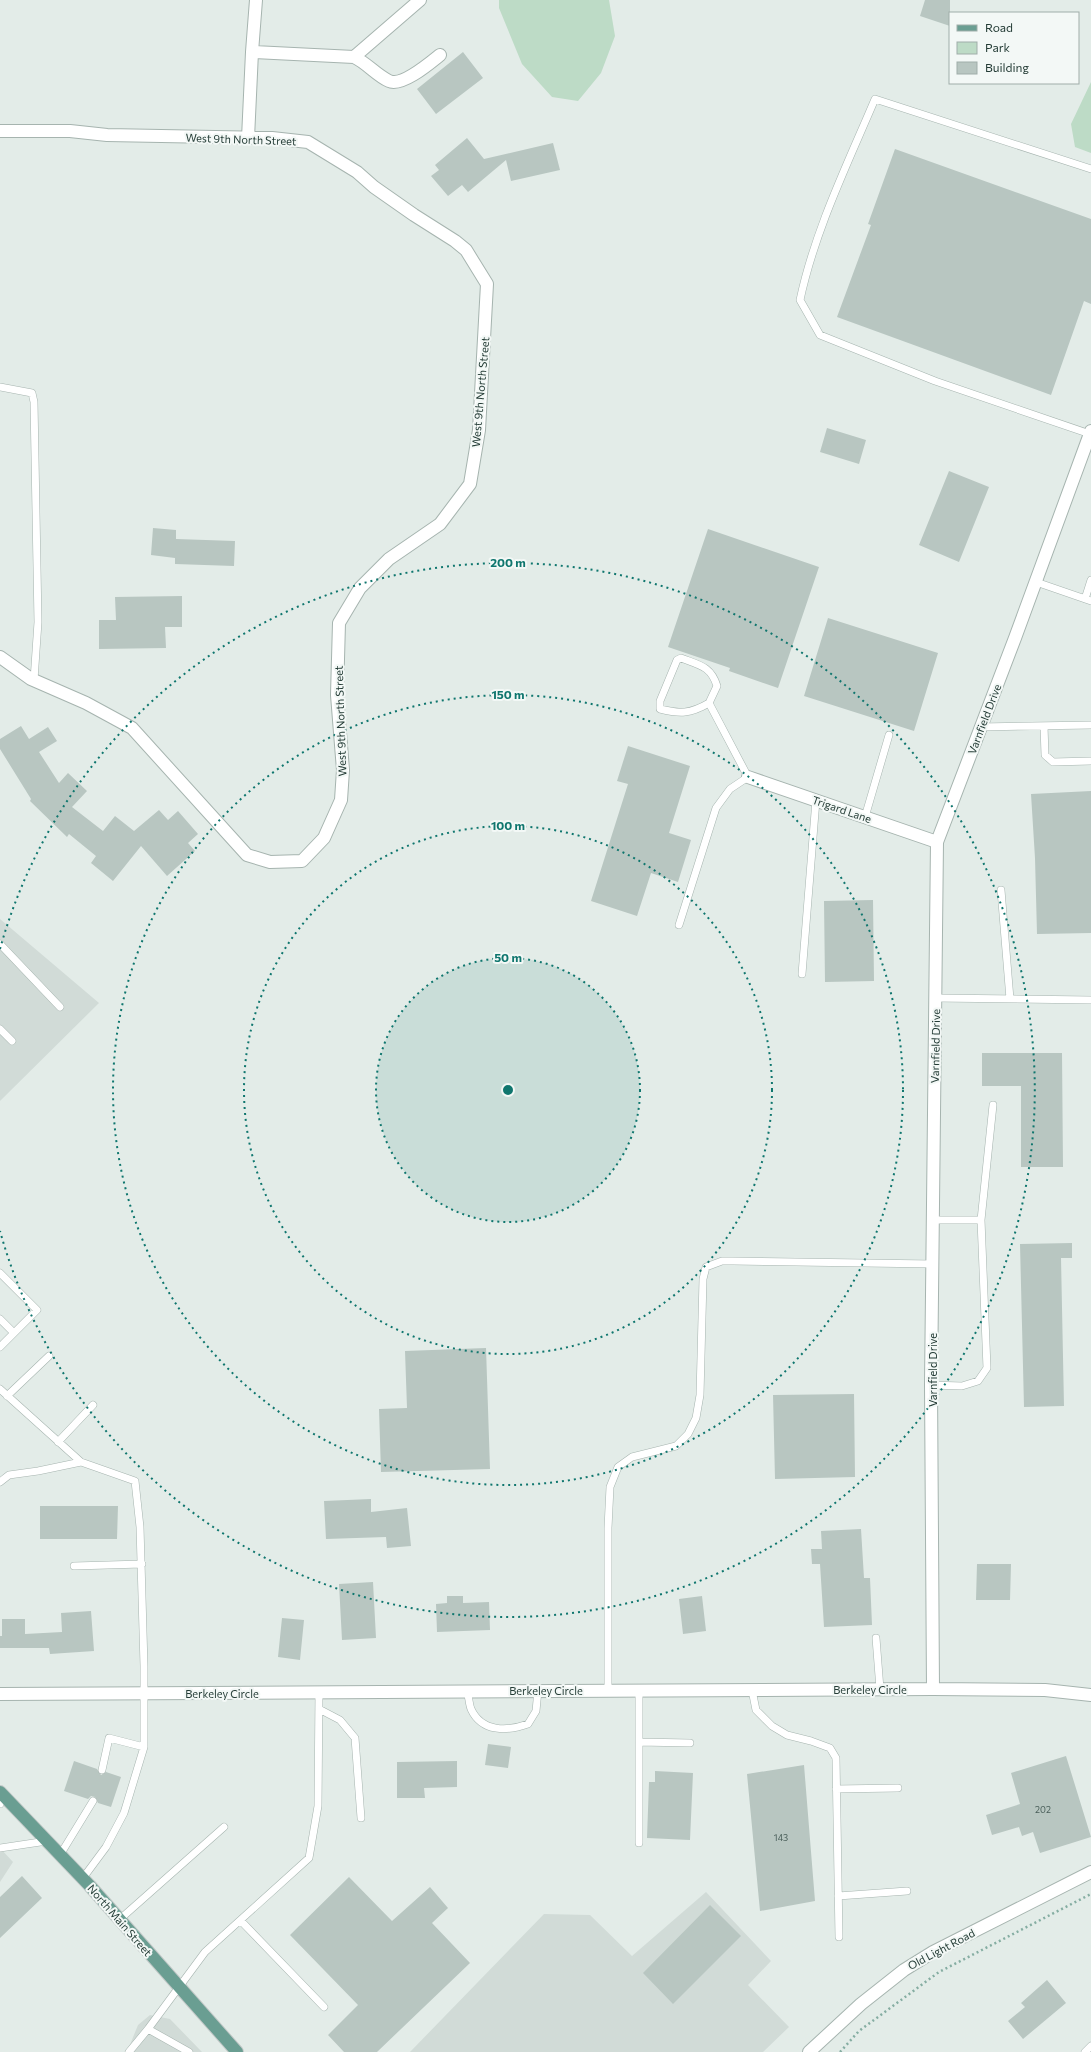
<svg xmlns="http://www.w3.org/2000/svg" width="1091" height="2052" viewBox="0 0 1091 2052" font-family="Commissioner,sans-serif">
  <style>
    .built { fill: #d1dbd7 }
    .green { fill: #bddbc6 }
    .building { fill: #b8c6c1 }
    .lines { fill: none; stroke-linecap: round; stroke-linejoin: round }
    .lane-casing { stroke: #a6b4af; stroke-width: 8 }
    .street-casing { stroke: #a6b4af; stroke-width: 14 }
    .primary-casing { stroke: #c2c8c7; stroke-width: 14 }
    .path { stroke: #85ada2; stroke-width: 2.5; stroke-dasharray: 2 3; stroke-linecap: butt }
    .lane { stroke: #fff; stroke-width: 7 }
    .street { stroke: #fff; stroke-width: 12 }
    .primary { stroke: #6a9e92; stroke-width: 12 }
    .ring { fill: none; stroke: #0f766e; stroke-width: 2; stroke-dasharray: 2 4 }
    .labels { text-anchor: middle; dominant-baseline: central; stroke-width: 4; stroke-linejoin: round; paint-order: stroke }
    .number-label { font-size: 9px; fill: #495e59 }
    .street-label { font-size: 11px; fill: #243c36; stroke: #f3f8f6 }
    .centre { fill: #0f766e; stroke: #f3f8f6; stroke-width: 2 }
    .ring-label { font-size: 12px; text-anchor: middle; font-weight: bold; fill: #0f766e; stroke: #f3f8f6; stroke-width: 4; stroke-linejoin: round; paint-order: stroke }
  </style>
  <rect width="100%" height="100%" fill="#e3ece8"/>
  <path class="built" d="M 0,919 L 99,1003 L 0,1101 Z
    M 0,1848 L 13,1862 L 0,1882 Z
    M 706,1892 L 771,1961 L 748,1985 L 789,2027 L 763,2052 L 410,2052 L 544,1914 L 590,1915 L 632,1956 Z
    M 150,2015 L 170,2019 L 202,2052 L 127,2052 L 138,2025 Z"/>
  <path class="green" d="M 499,0 L 609,0 L 615,36 L 601,73 L 578,101 L 552,97 L 522,64 L 499,8 Z
    M 1091,82 L 1091,153 L 1075,147 L 1071,124 Z"/>
  <path class="building" d="M 925,0 L 950,0 L 950,26 L 920,16 Z
    M 463,52 L 483,78 L 436,114 L 417,89 Z
    M 467,138 L 484,159 L 553,143 L 560,170 L 511,181 L 506,160 L 468,192 L 462,185 L 448,196 L 431,176 L 439,170 L 435,165 Z
    M 895,149 L 1091,219 L 1091,304 L 1084,301 L 1051,395 L 837,317 L 871,225 L 868,224 Z
    M 827,428 L 866,440 L 859,464 L 820,452 Z
    M 949,471 L 989,487 L 959,562 L 919,545 Z
    M 153,528 L 176,530 L 176,539 L 235,541 L 234,566 L 175,564 L 175,558 L 151,555 Z
    M 708,529 L 819,567 L 778,688 L 729,671 L 730,668 L 668,647 Z
    M 182,596 L 182,627 L 165,627 L 166,648 L 99,649 L 99,620 L 116,620 L 115,597 Z
    M 828,618 L 938,653 L 914,731 L 804,696 Z
    M 21,726 L 29,739 L 48,727 L 57,741 L 39,752 L 59,783 L 68,773 L 87,791 L 72,807 L 103,831 L 115,816 L 134,831 L 159,810 L 168,820 L 178,811 L 198,834 L 188,843 L 195,851 L 167,876 L 141,846 L 113,881 L 91,863 L 96,856 L 69,834 L 67,837 L 30,801 L 31,799 L 0,749 L 0,739 Z
    M 628,746 L 690,766 L 669,833 L 691,840 L 678,882 L 651,873 L 637,916 L 591,901 L 628,784 L 617,781 Z
    M 1091,791 L 1091,933 L 1037,934 L 1035,858 L 1031,794 Z
    M 873,900 L 874,981 L 825,982 L 824,901 Z
    M 982,1053 L 1062,1053 L 1063,1167 L 1021,1167 L 1021,1086 L 982,1086 Z
    M 1072,1243 L 1072,1258 L 1061,1258 L 1064,1406 L 1024,1407 L 1020,1244 Z
    M 486,1348 L 490,1469 L 381,1472 L 379,1409 L 407,1408 L 405,1351 Z
    M 854,1394 L 855,1477 L 775,1479 L 773,1395 Z
    M 371,1499 L 371,1512 L 407,1508 L 411,1546 L 387,1548 L 386,1537 L 326,1539 L 324,1501 Z
    M 40,1506 L 118,1506 L 117,1539 L 40,1539 Z
    M 861,1529 L 864,1578 L 870,1578 L 872,1625 L 824,1627 L 820,1564 L 812,1564 L 811,1549 L 822,1549 L 821,1531 Z
    M 977,1564 L 1011,1564 L 1010,1600 L 976,1600 Z
    M 373,1582 L 376,1638 L 342,1640 L 339,1584 Z
    M 447,1596 L 463,1596 L 463,1603 L 489,1602 L 490,1630 L 437,1632 L 436,1604 L 447,1603 Z
    M 702,1596 L 706,1631 L 683,1634 L 679,1599 Z
    M 91,1611 L 94,1651 L 50,1654 L 49,1648 L 0,1648 L 0,1636 L 2,1636 L 2,1619 L 25,1619 L 25,1634 L 62,1632 L 61,1613 Z
    M 282,1618 L 304,1620 L 300,1660 L 278,1657 Z
    M 488,1744 L 511,1747 L 508,1768 L 485,1765 Z
    M 1066,1756 L 1091,1837 L 1040,1853 L 1033,1832 L 1022,1836 L 1019,1827 L 992,1835 L 986,1815 L 1020,1804 L 1011,1773 Z
    M 74,1761 L 97,1769 L 101,1775 L 106,1772 L 121,1777 L 111,1807 L 98,1803 L 95,1797 L 91,1796 L 88,1799 L 64,1791 Z
    M 457,1761 L 457,1787 L 424,1788 L 425,1798 L 397,1798 L 397,1762 Z
    M 804,1765 L 815,1901 L 760,1911 L 747,1774 Z
    M 655,1771 L 693,1773 L 690,1840 L 647,1838 L 649,1782 L 655,1782 Z
    M 22,1876 L 42,1898 L 0,1938 L 0,1897 Z
    M 349,1877 L 392,1921 L 430,1887 L 448,1908 L 432,1923 L 470,1963 L 377,2052 L 344,2052 L 328,2035 L 358,2005 L 290,1935 Z
    M 710,1905 L 741,1936 L 673,2004 L 643,1973 Z
    M 1047,1980 L 1066,2003 L 1023,2039 L 1008,2021 L 1025,2007 L 1021,2003 Z"/>
  <g class="lines">
    <defs>
      <path id="lane" d="M 0,387 L 32,393 L 34,402 L 38,622 L 34,680
        M 1090,434 L 935,381 L 820,335 L 800,300 C 815,230 847,165 875,99 L 1091,169
        M 1036,582 L 1091,601
        M 1085,599 L 1091,580
        M 1044,726 L 1045,755 L 1053,762 L 1091,761
        M 981,727 L 1091,725
        M 865,817 L 889,735
        M 1001,890 L 1010,999
        M 679,925 L 716,808 L 730,789 L 748,777 L 709,703 L 717,686 C 711,666 699,665 681,658 L 677,660 L 660,701 L 660,709 C 680,714 690,714 709,703
        M 0,944 L 60,1007
        M 802,974 L 816,800
        M 935,998 L 1091,1000
        M 0,1029 L 12,1041
        M 933,1220 L 981,1220
        M 0,1273 L 37,1310 L 0,1347
        M 0,1319 L 14,1333
        M 931,1385 L 962,1386 L 978,1381 L 987,1368 L 981,1220 L 993,1105
        M 0,1389 L 81,1462
        M 7,1396 L 49,1356
        M 58,1442 L 93,1405
        M 0,1482 L 9,1475 L 38,1471 L 81,1462 L 135,1481 L 140,1527 L 144,1666 L 144,1747 L 124,1813 L 106,1847 L 83,1878
        M 74,1566 L 142,1564
        M 876,1638 L 880,1689
        M 608,1690 L 608,1528 L 610,1487 L 618,1467 L 632,1457 L 676,1446 L 688,1434 L 696,1418 L 700,1395 L 703,1279 L 706,1267 L 722,1261 L 733,1261 L 933,1264
        M 639,1690 L 639,1843
        M 752,1690 L 756,1710 L 772,1726 L 787,1735 L 811,1741 L 830,1748 L 836,1758 L 839,1937
        M 467,1691 C 469,1697 469,1704 471,1709 C 482,1733 508,1731 528,1724 L 536,1711 L 538,1690
        M 319,1709 L 340,1720 L 355,1738 L 361,1818
        M 639,1742 L 690,1743
        M 102,1770 L 109,1738 L 144,1747
        M 836,1789 L 898,1788
        M 0,1804 L 2,1794
        M 0,1848 L 47,1841
        M 60,1855 L 93,1801
        M 838,1896 L 907,1891
        M 119,1920 L 224,1827
        M 241,1921 L 324,2007
        M 148,2029 L 189,2052
        M 129,2052 L 148,2029 L 205,1952 L 309,1858 L 318,1806 L 319,1692
        M 1085,2052 L 1091,2046"/>
      <path id="street" d="M 252,52 L 256,0
        M 354,57 L 420,0
        M 0,131 L 70,131 L 107,135 L 272,138 L 308,142 L 357,172 L 374,187 L 414,215 L 455,241 L 466,250 L 487,284 L 479,430 L 470,484 L 440,524 L 389,559 L 360,588 L 339,623 L 337,695 L 343,770 L 341,800 L 324,838 L 302,861 L 270,862 L 247,855 L 132,728 L 86,703 L 31,679 L 0,657
        M 248,138 L 252,52 L 354,57 C 367,63 376,75 389,81 C 402,87 430,63 440,55
        M 748,777 L 937,842
        M 933,1689 L 931,1385 L 937,842 L 1015,638 L 1091,431
        M 0,1694 L 933,1689 L 1045,1690 L 1091,1695
        M 809,2052 L 861,2004 L 904,1970 L 933,1952 L 1091,1872"/>
      <path id="primary" d="M 0,1792 L 90,1886 L 237,2052"/>
    </defs>
    <use href="#lane" class="lane-casing"/>
    <use href="#street" class="street-casing"/>
    <use href="#primary" class="primary-casing"/>
    <path class="path" d="M 840,2052 L 859,2031 L 939,1972 L 1091,1894"/>
    <use href="#lane" class="lane"/>
    <use href="#street" class="street"/>
    <use href="#primary" class="primary"/>
  </g>
  <circle cx="508" cy="1090" r="132" fill="#0f766e" fill-opacity=".12"/>
  <g class="ring">
    <circle cx="508" cy="1090" r="132"/>
    <circle cx="508" cy="1090" r="264"/>
    <circle cx="508" cy="1090" r="395"/>
    <path d="M0 949A527 527 0 1 1 0 1231"/>
  </g>
  <g class="labels">
    <g class="number-label">
      <text x="1043" y="1809">202</text>
      <text x="781" y="1837">143</text>
    </g>
    <g class="street-label">
      <text transform="translate(241 139) rotate(2)">West 9th North Street</text>
      <text transform="translate(480 392) rotate(-85)">West 9th North Street</text>
      <text transform="translate(984 719) rotate(-69)">Varnfield Drive</text>
      <text transform="translate(340 721) rotate(-92)">West 9th North Street</text>
      <text transform="translate(842 809) rotate(19)">Trigard Lane</text>
      <text transform="translate(935 1046) rotate(-89)">Varnfield Drive</text>
      <text transform="translate(932 1370) rotate(-90)">Varnfield Drive</text>
      <text x="870" y="1689">Berkeley Circle</text>
      <text x="546" y="1690">Berkeley Circle</text>
      <text x="222" y="1693">Berkeley Circle</text>
      <text transform="translate(120 1920) rotate(49)">North Main Street</text>
      <text transform="translate(941 1949) rotate(-28)">Old Light Road</text>
    </g>
  </g>
  <circle cx="508" cy="1090" r="6" class="centre"/>
  <g class="ring-label">
    <text x="508" y="567">200 m</text>
    <text x="508" y="699">150 m</text>
    <text x="508" y="830">100 m</text>
    <text x="508" y="962">50 m</text>
  </g>
  <rect x="949" y="12" width="130" height="72" fill="#f3f8f6" stroke="#a0ada9"/>
  <rect x="957" y="25" width="20" height="6" fill="#6a9e92" stroke="#a0ada9"/>
  <text x="985" y="32" font-size="12" fill="#243c36">Road</text>
  <rect x="957" y="42" width="20" height="12" fill="#bddbc6" stroke="#a0ada9"/>
  <text x="985" y="52" font-size="12" fill="#243c36">Park</text>
  <rect x="957" y="62" width="20" height="12" fill="#b8c6c1" stroke="#a0ada9"/>
  <text x="985" y="72" font-size="12" fill="#243c36">Building</text>
</svg>
